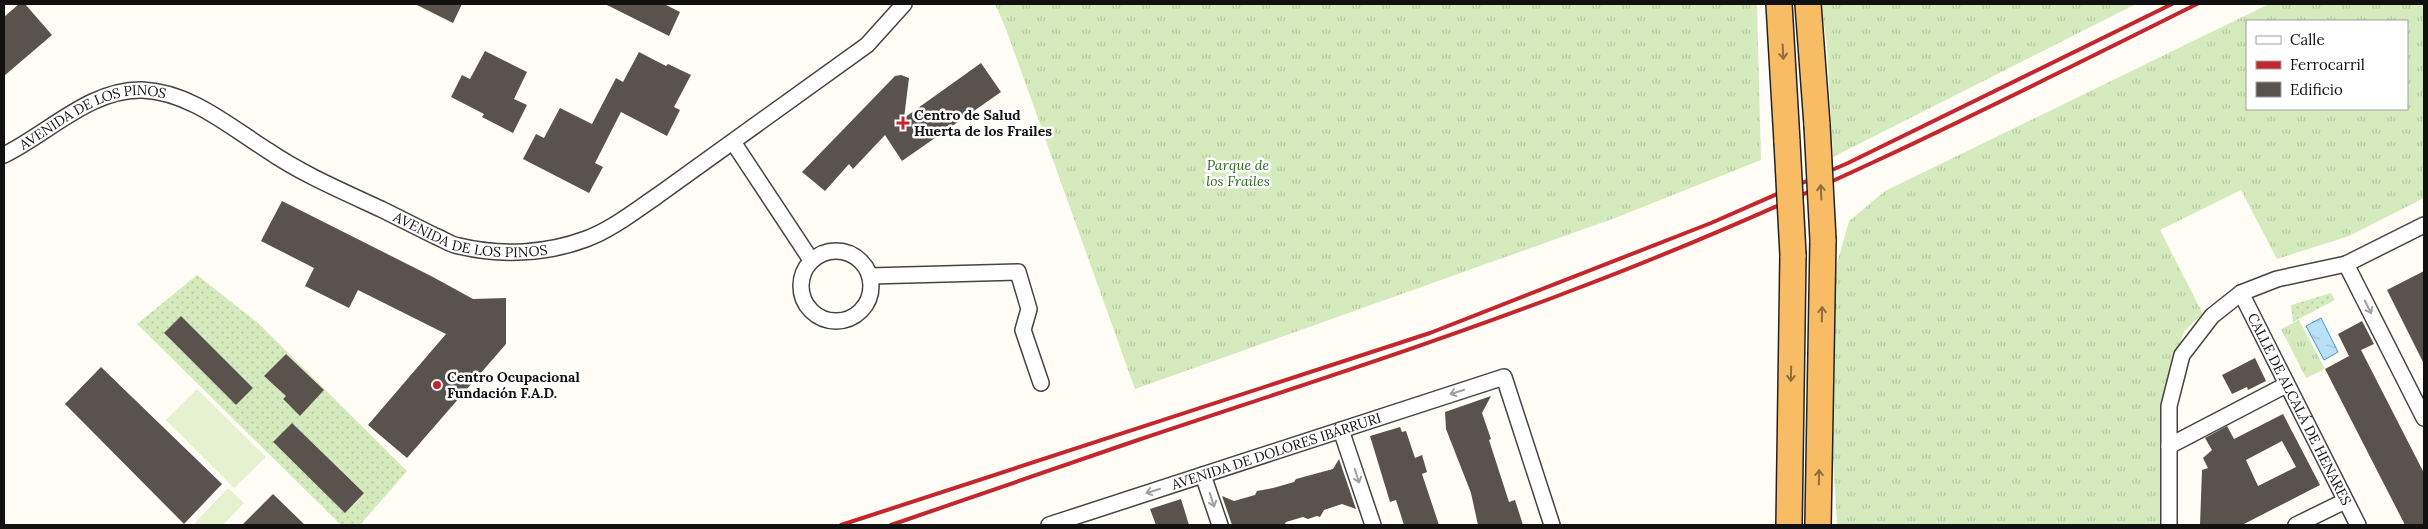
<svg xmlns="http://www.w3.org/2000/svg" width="2428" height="529" viewBox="0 0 2428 529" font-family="Lora,serif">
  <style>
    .grass { fill: url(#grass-tufts); fill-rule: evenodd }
    .garden { fill: url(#garden-dots); fill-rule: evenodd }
    .pitch { fill: #e6f2cf }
    .water { fill: url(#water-ripples); stroke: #3f96cf }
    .building { fill: #5a524d; fill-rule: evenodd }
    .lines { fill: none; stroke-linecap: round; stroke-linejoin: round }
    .minor-casing { stroke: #444; stroke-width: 18 }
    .trunk-casing { stroke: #222; stroke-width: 28 }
    .minor { stroke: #fff; stroke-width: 15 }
    .trunk { stroke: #f7bc64; stroke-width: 25 }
    .rail { stroke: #c4262e; stroke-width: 4 }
    .trunk-bridge-casing { stroke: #222; stroke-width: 28; stroke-linecap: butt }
    .trunk-bridge { stroke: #f7bc64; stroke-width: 25 }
    .oneway { stroke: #906f3f }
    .oneway2 { stroke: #a0a0a0 }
    .poi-dot { fill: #c4262e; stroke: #fff; stroke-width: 2 }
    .labels { text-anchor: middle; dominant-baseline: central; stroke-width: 5; stroke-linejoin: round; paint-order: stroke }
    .poi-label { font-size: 14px; font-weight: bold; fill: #111; stroke: #fff; text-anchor: start }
    .street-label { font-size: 14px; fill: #111; stroke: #fff }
    .park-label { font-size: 14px; font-style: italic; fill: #2f6b1f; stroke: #fff }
  </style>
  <defs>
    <pattern id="grass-tufts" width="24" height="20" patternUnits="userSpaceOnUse" patternTransform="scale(1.25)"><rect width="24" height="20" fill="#d5ebbd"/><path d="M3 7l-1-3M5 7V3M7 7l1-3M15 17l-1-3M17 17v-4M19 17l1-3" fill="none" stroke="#b6c8a1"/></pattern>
    <pattern id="garden-dots" width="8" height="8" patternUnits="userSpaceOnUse" patternTransform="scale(1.25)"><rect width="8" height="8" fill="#d5ebbd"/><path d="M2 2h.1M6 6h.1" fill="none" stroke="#b6c8a1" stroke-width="1.8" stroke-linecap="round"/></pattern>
    <pattern id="water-ripples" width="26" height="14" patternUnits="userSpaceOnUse" patternTransform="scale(1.25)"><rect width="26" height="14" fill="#b9e0f7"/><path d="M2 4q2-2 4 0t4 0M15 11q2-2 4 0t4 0" fill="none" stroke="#9ebfd3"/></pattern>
  </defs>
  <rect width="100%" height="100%" fill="#fffdf5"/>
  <path class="grass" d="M 995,4 L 1757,4 L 1761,160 L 1615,218 L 1135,389 L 1006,29 Z
    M 1821,4 L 2136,4 L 1833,157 L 1827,46 Z
    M 2269,4 L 2424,4 L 2424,198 L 2349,236 L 2277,259 L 2241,190 L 2160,230 L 2203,314 L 2184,331 L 2166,386 L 2160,525 L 1837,525 L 1824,309 L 1849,221 L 1885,191 ZM 2247,21 L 2407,21 L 2407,109 L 2247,109 Z
    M 2299,320 L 2325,369 L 2306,378 L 2281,329 Z"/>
  <path class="garden" d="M 197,275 L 258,323 L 407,471 L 360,525 L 341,525 L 137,324 ZM 181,316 L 253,388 L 236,405 L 164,334 ZM 286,354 L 324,390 L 303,413 L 293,409 L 283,400 L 286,396 L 265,376 ZM 292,423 L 364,493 L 345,512 L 273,443 Z
    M 2331,293 L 2335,300 L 2293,322 L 2291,305 Z"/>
  <path class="pitch" d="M 197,389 L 266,457 L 234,488 L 166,420 Z
    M 228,488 L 244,503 L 223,525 L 197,525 L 195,523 Z"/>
  <path class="water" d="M 2321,318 L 2338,352 L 2324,360 L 2306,326 Z"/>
  <path class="building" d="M 19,4 L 25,4 L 52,35 L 4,76 L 4,17 Z
    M 415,4 L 462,4 L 453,23 Z
    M 605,4 L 664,4 L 680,12 L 669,36 Z
    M 485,51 L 527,72 L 514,99 L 527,105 L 513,133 L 482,117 L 484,114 L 451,97 L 462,75 L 470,79 Z
    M 639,52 L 666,66 L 668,64 L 691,75 L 674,107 L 680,110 L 667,136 L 621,112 L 595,163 L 603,167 L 589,193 L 523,159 L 536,134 L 544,138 L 560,108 L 592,124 L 616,78 L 623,82 Z
    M 981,63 L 1001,92 L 902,161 L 885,135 L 853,169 L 849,164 L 825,191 L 802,172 L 895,76 L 901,75 L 909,78 L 904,118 Z
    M 282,201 L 433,277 L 473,299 L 506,298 L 506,344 L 407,458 L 368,425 L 446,334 L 358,290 L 349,308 L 305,286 L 314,268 L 261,241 Z
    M 2424,271 L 2424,364 L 2387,290 Z
    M 181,316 L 253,388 L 236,405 L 164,333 Z
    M 2362,321 L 2374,344 L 2361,350 L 2424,473 L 2424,525 L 2405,525 L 2325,369 L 2349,356 L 2338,334 Z
    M 286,354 L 324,390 L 300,416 L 283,399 L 286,396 L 264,376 Z
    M 2255,358 L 2266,381 L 2248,390 L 2247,387 L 2232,394 L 2222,375 Z
    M 101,367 L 222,484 L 184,524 L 65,404 Z
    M 1491,396 L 1482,413 L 1491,439 L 1489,440 L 1509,502 L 1515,500 L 1523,525 L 1478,525 L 1471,493 L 1446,429 L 1445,412 Z
    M 2283,414 L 2320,485 L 2242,525 L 2200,525 L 2202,470 L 2208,468 L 2203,458 L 2212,450 L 2205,438 L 2227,426 L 2234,439 ZM 2282,441 L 2296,467 L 2258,486 L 2246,460 Z
    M 292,423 L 364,493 L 345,513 L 273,442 Z
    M 1400,427 L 1402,432 L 1406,431 L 1415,458 L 1422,455 L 1427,472 L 1422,474 L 1439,525 L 1404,525 L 1396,500 L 1390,502 L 1370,436 Z
    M 1339,459 L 1356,509 L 1342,504 L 1324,510 L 1320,517 L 1317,516 L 1308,519 L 1303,517 L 1286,522 L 1284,525 L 1232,525 L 1222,496 L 1234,501 L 1255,495 L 1257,491 L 1273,488 L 1294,482 L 1296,479 L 1333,469 Z
    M 273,494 L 305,525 L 242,525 Z
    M 1181,499 L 1189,525 L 1156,525 L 1150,509 Z"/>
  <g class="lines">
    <defs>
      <g id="minor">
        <path d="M 733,142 L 811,260"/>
        <path id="s1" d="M 4,155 C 49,133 90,89 142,90 C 190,92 229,126 267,150 C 302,174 342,191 381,209 C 399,218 417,227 435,236 C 443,239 451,245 459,246 C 501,256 546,254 586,239 C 611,230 635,211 657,196 L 867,45 L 904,4"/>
        <circle cx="836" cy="286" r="35"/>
        <path d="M 2346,264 L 2424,418"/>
        <path d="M 870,276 L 1018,272 L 1029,309 L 1023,330 L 1041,383"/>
        <path id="s2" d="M 2241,293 L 2358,525"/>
        <path d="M 1341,430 L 1373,525"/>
        <path d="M 2169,446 L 2286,385"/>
        <path d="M 1203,475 L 1220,525"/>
        <path id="s3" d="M 1049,525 L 1504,377 L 1552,525"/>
        <path d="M 2169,525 L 2169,406 L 2182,355 L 2212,316 L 2241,293 L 2277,279 L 2346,264 L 2424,225"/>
        <path d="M 2296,525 L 2345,501"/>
      </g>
      <path id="trunk" d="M 1779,4 L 1787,142
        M 1808,4 L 1817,125
        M 1789,525 L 1793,255
        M 1818,525 L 1823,240"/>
    </defs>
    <use href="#minor" class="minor-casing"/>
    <use href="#trunk" class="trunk-casing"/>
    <use href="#minor" class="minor"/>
    <use href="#trunk" class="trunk"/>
    <path class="rail" d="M 841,525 L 1430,333 L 1711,223 L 1848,163 L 2172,4
      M 891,525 C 973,497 1055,468 1138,440 C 1284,391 1430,345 1573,290 C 1788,209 1993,106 2197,4"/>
    <defs>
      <path id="trunk-bridge" d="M 1817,125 L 1823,240
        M 1787,142 L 1793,255"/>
    </defs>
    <use href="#trunk-bridge" class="trunk-bridge-casing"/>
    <use href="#trunk-bridge" class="trunk-bridge"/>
  </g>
  <defs><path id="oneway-shaft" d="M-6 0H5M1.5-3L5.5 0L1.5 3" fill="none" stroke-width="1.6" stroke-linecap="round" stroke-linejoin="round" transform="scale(1.25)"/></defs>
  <g class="oneway">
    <use href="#oneway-shaft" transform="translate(1783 52) rotate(87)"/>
    <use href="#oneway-shaft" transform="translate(1821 192) rotate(-93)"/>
    <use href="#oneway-shaft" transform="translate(1822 314) rotate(-89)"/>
    <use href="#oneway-shaft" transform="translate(1791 374) rotate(91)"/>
    <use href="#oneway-shaft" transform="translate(1819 477) rotate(-89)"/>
  </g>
  <g class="oneway2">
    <use href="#oneway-shaft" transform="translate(2368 307) rotate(63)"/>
    <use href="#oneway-shaft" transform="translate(1457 392) rotate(162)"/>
    <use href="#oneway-shaft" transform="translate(1357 476) rotate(72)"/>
    <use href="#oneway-shaft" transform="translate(1153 491) rotate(162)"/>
    <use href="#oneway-shaft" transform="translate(1212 500) rotate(72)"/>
  </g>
  <g class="poi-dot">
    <path d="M900.5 115.5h5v5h5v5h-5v5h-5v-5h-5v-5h5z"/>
    <circle cx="437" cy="385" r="5"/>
  </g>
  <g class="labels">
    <g class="poi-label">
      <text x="914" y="115">Centro de Salud<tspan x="914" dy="16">Huerta de los Frailes</tspan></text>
      <text x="447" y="377">Centro Ocupacional<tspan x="447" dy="16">Fundación F.A.D.</tspan></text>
    </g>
    <g class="street-label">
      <text stroke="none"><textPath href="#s1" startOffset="99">AVENIDA DE LOS PINOS</textPath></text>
      <text stroke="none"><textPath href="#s1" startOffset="519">AVENIDA DE LOS PINOS</textPath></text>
      <text stroke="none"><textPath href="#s2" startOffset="130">CALLE DE ALCALÁ DE HENARES</textPath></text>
      <text stroke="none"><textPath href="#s3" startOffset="239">AVENIDA DE DOLORES IBÁRRURI</textPath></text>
    </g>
    <g class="park-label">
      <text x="1238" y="165">Parque de<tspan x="1238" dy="16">los Frailes</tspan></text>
    </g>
  </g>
  <rect width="2428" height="529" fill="none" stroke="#111111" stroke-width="10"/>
  <rect x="2246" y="20" width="162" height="90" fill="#ffffff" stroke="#a0a0a0"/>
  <rect x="2256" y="36" width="25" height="8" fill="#ffffff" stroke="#a0a0a0"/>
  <text x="2290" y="45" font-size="15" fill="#111111">Calle</text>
  <rect x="2256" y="61" width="25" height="8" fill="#c4262e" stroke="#a0a0a0"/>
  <text x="2290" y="70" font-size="15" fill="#111111">Ferrocarril</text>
  <rect x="2256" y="82" width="25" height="15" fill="#5a524d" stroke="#a0a0a0"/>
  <text x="2290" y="95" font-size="15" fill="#111111">Edificio</text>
</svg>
